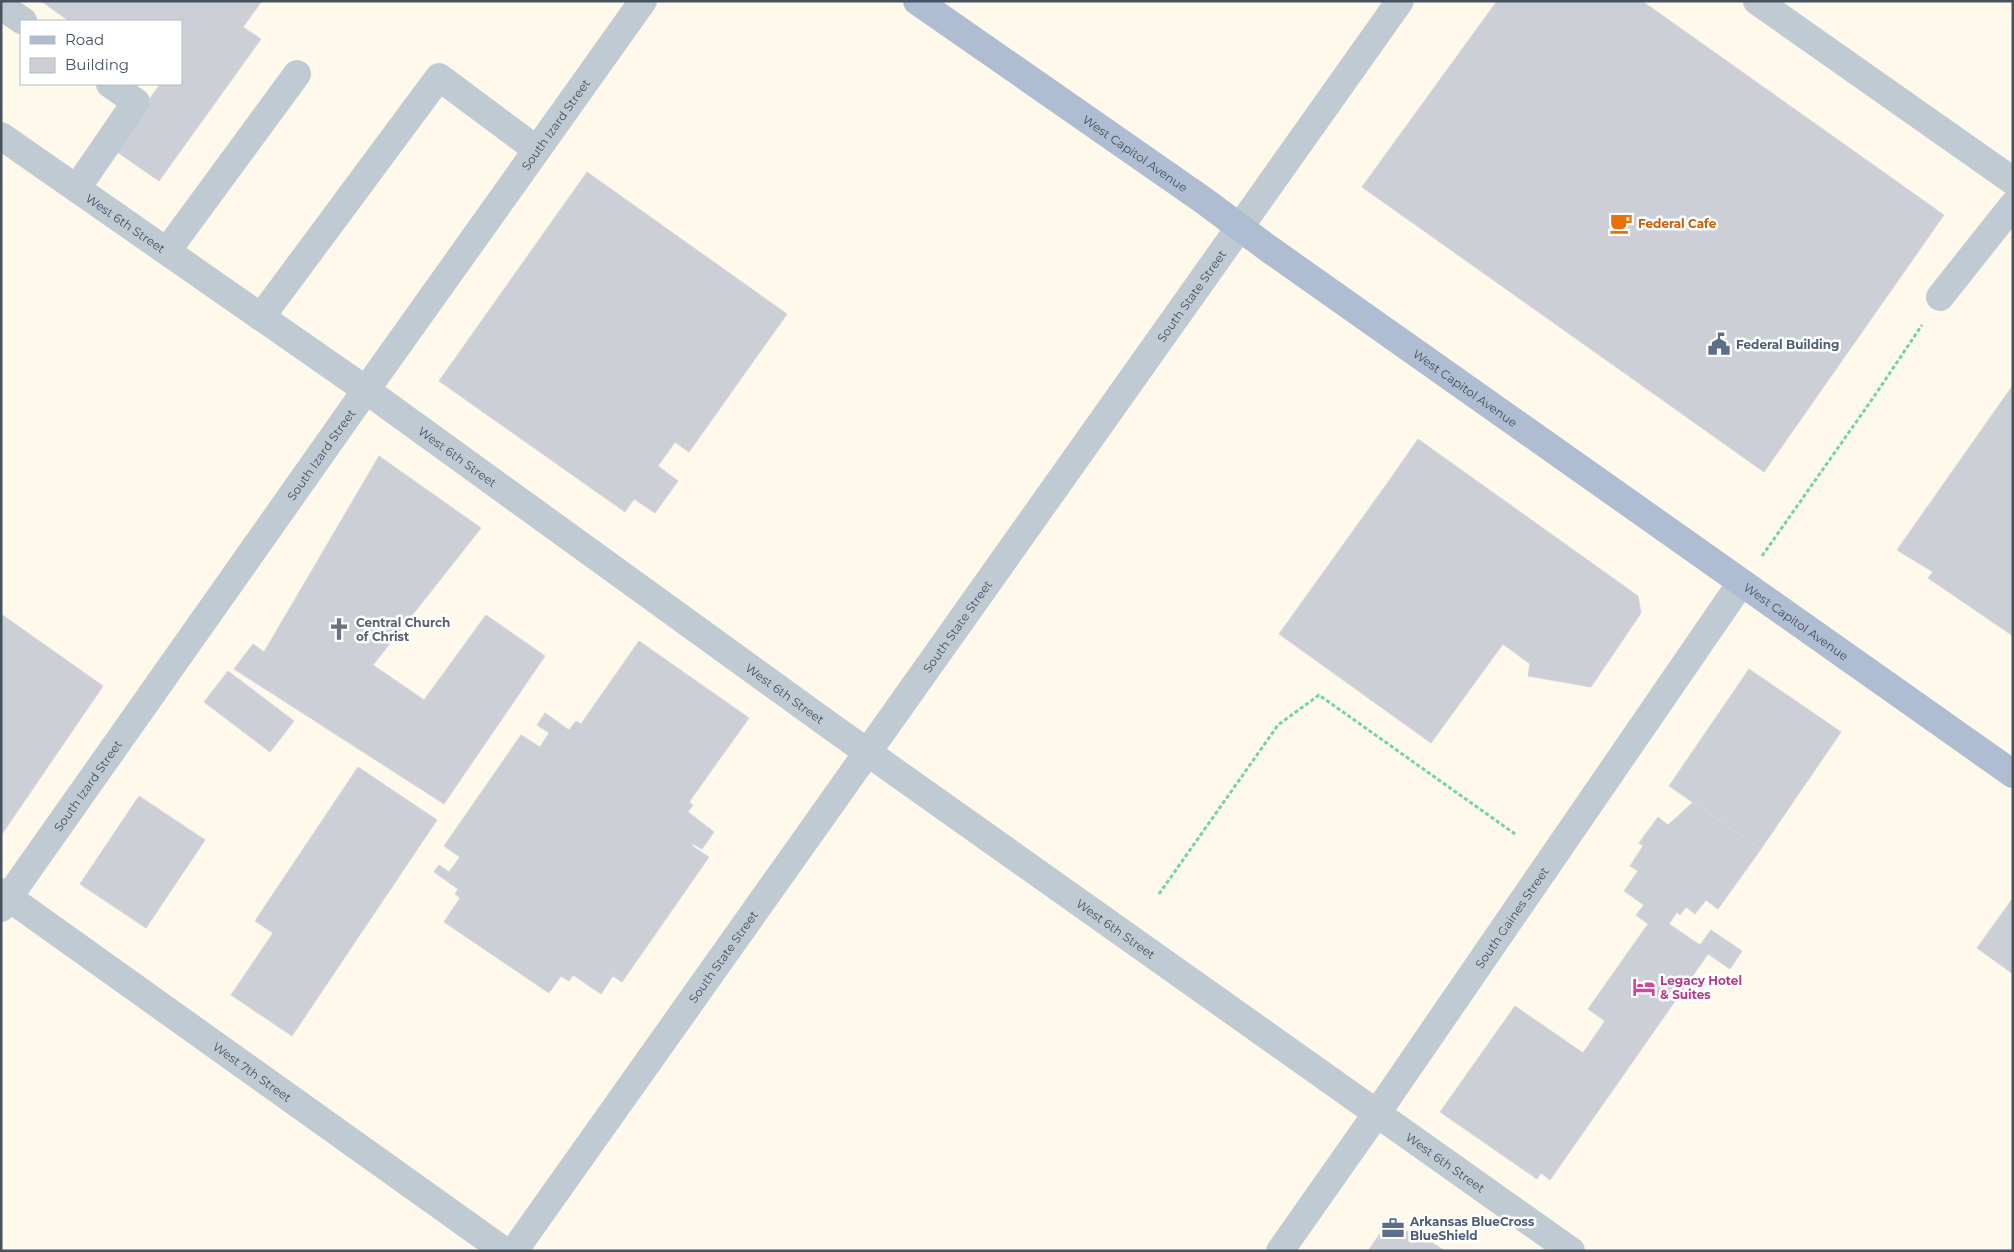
<svg xmlns="http://www.w3.org/2000/svg" width="2014" height="1252" viewBox="0 0 2014 1252" font-family="Montserrat,sans-serif">
  <style>
    .commercial { fill: #fef9ea; fill-rule: evenodd }
    .building { fill: #cccfd6; stroke: #d4d6dc }
    .lines { fill: none; stroke-linecap: round; stroke-linejoin: round }
    .path { stroke: #71d4ab; stroke-width: 3; stroke-dasharray: 4 2.5; stroke-linecap: butt }
    .minor { stroke: #c0cad3; stroke-width: 28 }
    .major { stroke: #aebdd1; stroke-width: 28 }
    .labels { text-anchor: middle; dominant-baseline: central; stroke-width: 5; stroke-linejoin: round; paint-order: stroke }
    .street-label { font-size: 12px; fill: #475260; stroke: #fff }
    .food-label { font-size: 12px; font-weight: bold; fill: #c56008; stroke: #fff; text-anchor: start }
    .service-label { font-size: 12px; font-weight: bold; fill: #4e5e75; stroke: #fff; text-anchor: start }
    .worship-label { font-size: 12px; font-weight: bold; fill: #5b616d; stroke: #fff; text-anchor: start }
    .hotel-label { font-size: 12px; font-weight: bold; fill: #b23c85; stroke: #fff; text-anchor: start }
  </style>
  <rect width="100%" height="100%" fill="#f3f1f0"/>
  <path class="commercial" d="M 1,1 L 2013,1 L 2013,1251 L 1,1251 ZM 21,21 L 181,21 L 181,84 L 21,84 Z"/>
  <path class="building" d="M 41,1 L 262,1 L 243,27 L 261,39 L 159,181 L 113,149 L 159,86 L 156,84 L 181,84 L 181,21 L 69,21 Z
    M 1497,1 L 1642,1 L 1944,215 L 1764,472 L 1362,187 Z
    M 587,172 L 787,314 L 689,452 L 675,442 L 658,466 L 678,481 L 655,513 L 634,499 L 625,512 L 439,381 Z
    M 2013,385 L 2013,636 L 1928,578 L 1933,572 L 1897,550 Z
    M 1418,439 L 1638,596 L 1641,613 L 1591,687 L 1528,676 L 1530,664 L 1503,644 L 1431,743 L 1279,634 L 1391,478 Z
    M 379,456 L 481,528 L 373,665 L 424,700 L 486,615 L 545,656 L 444,804 L 234,669 L 253,644 L 264,652 Z
    M 1,614 L 103,686 L 2,834 L 1,834 Z
    M 639,641 L 749,718 L 689,802 L 693,805 L 688,812 L 714,832 L 702,849 L 693,844 L 692,846 L 709,857 L 622,982 L 604,970 L 613,976 L 601,994 L 573,975 L 569,981 L 561,976 L 549,993 L 444,922 L 460,898 L 455,894 L 458,889 L 434,872 L 439,865 L 449,872 L 460,857 L 444,846 L 521,735 L 540,747 L 549,733 L 537,725 L 545,713 L 569,730 L 576,721 L 581,724 Z
    M 1749,669 L 1841,732 L 1761,849 L 1669,786 Z
    M 228,671 L 294,721 L 270,752 L 204,702 Z
    M 358,767 L 437,820 L 292,1036 L 231,995 L 273,933 L 255,921 Z
    M 139,796 L 205,840 L 146,928 L 80,884 Z
    M 1693,802 L 1761,849 L 1718,909 L 1706,900 L 1695,914 L 1686,907 L 1680,915 L 1677,912 L 1669,924 L 1700,945 L 1711,930 L 1742,951 L 1730,969 L 1708,954 L 1550,1180 L 1541,1173 L 1537,1179 L 1440,1112 L 1515,1006 L 1583,1053 L 1605,1021 L 1588,1009 L 1648,924 L 1636,915 L 1644,905 L 1624,891 L 1638,871 L 1630,866 L 1643,846 L 1639,843 L 1658,817 L 1668,825 Z
    M 2013,898 L 2013,974 L 1977,948 Z
    M 1390,1219 L 1422,1242 L 1425,1238 L 1445,1251 L 1368,1251 Z"/>
  <g class="lines">
    <path class="path" d="M 1762,556 L 1873,398 L 1922,325
      M 1159,894 L 1278,725 L 1319,695 L 1515,834"/>
    <g class="minor">
      <path d="M 1757,1 L 2013,181"/>
      <path d="M 1,6 L 23,21"/>
      <path id="s1" d="M 1,136 L 366,390 L 829,725 L 1571,1251"/>
      <path d="M 77,188 L 136,102 L 110,84"/>
      <path d="M 167,251 L 297,74"/>
      <path d="M 1940,297 L 2013,205"/>
      <path d="M 261,317 L 439,77 L 537,150"/>
      <path id="s2" d="M 1,892 L 504,1251"/>
      <path id="s3" d="M 1,908 L 366,390 L 643,1"/>
      <path id="s4" d="M 514,1251 L 1400,1"/>
      <path id="s5" d="M 1280,1251 L 1377,1113 L 1741,583"/>
    </g>
    <path class="major" id="s6" d="M 917,1 L 1203,200 L 1269,249 L 2013,774"/>
  </g>
  <defs>
    <symbol id="cafe-bare" viewBox="-9 -9 18 18"><path d="M-5.5-4.5H6V0H3Q3 3.5 0 3.5H-2.5Q-5.5 3.5-5.5 0ZM3-3.2v2h1.7v-2ZM-6 4.5H4V6H-6Z" fill="#e8710a" stroke="#fff" stroke-width="2.5" paint-order="stroke"/></symbol>
    <symbol id="civic-bare" viewBox="-9 -9 18 18"><path d="M-.6-6.5H3V-4.5H.6V-3L4-1V1h2V6H-6V1h2V-1L-.6-3ZM-1.2 2.5V6h2.4V2.5Z" fill="#5c6f8a" stroke="#fff" stroke-width="2.5" paint-order="stroke"/></symbol>
    <symbol id="church-bare" viewBox="-9 -9 18 18"><path d="M-1.2-6h2.4v3.5h3.3v2.4h-3.3V6h-2.4V-.1h-3.3v-2.4h3.3Z" fill="#6b7280" stroke="#fff" stroke-width="2.5" paint-order="stroke"/></symbol>
    <symbol id="hotel-bare" viewBox="-9 -9 18 18"><path d="M-6-4.5h1.5V1H6V5H4.5V3h-9V5H-6ZM-4 0a1.8 1.8 0 1 1 3.6 0ZM.5 0V-2.5h3Q6-2.5 6 0Z" fill="#d1479c" stroke="#fff" stroke-width="2.5" paint-order="stroke"/></symbol>
    <symbol id="office-bare" viewBox="-9 -9 18 18"><path d="M-6-3h4V-5.5h4V-3h4V5H-6ZM-1-4.5V-3h2v-1.5ZM-6 0V1H6V0Z" fill="#5c6f8a" stroke="#fff" stroke-width="2.5" paint-order="stroke"/></symbol>
  </defs>
  <g fill-rule="evenodd">
    <use href="#cafe-bare" x="1605" y="207" width="32" height="32"/>
    <use href="#civic-bare" x="1703" y="328" width="32" height="32"/>
    <use href="#church-bare" x="323" y="613" width="32" height="32"/>
    <use href="#hotel-bare" x="1628" y="971" width="32" height="32"/>
    <use href="#office-bare" x="1377" y="1212" width="32" height="32"/>
  </g>
  <g class="labels">
    <g class="street-label">
      <text stroke="none"><textPath href="#s3" startOffset="960">South Izard Street</textPath></text>
      <text stroke="none"><textPath href="#s6" startOffset="266">West Capitol Avenue</textPath></text>
      <text stroke="none"><textPath href="#s1" startOffset="152">West 6th Street</textPath></text>
      <text stroke="none"><textPath href="#s4" startOffset="1171">South State Street</textPath></text>
      <text stroke="none"><textPath href="#s6" startOffset="671">West Capitol Avenue</textPath></text>
      <text stroke="none"><textPath href="#s3" startOffset="555">South Izard Street</textPath></text>
      <text stroke="none"><textPath href="#s1" startOffset="558">West 6th Street</textPath></text>
      <text stroke="none"><textPath href="#s6" startOffset="1076">West Capitol Avenue</textPath></text>
      <text stroke="none"><textPath href="#s4" startOffset="766">South State Street</textPath></text>
      <text stroke="none"><textPath href="#s1" startOffset="962">West 6th Street</textPath></text>
      <text stroke="none"><textPath href="#s3" startOffset="150">South Izard Street</textPath></text>
      <text stroke="none"><textPath href="#s5" startOffset="406">South Gaines Street</textPath></text>
      <text stroke="none"><textPath href="#s1" startOffset="1368">West 6th Street</textPath></text>
      <text stroke="none"><textPath href="#s4" startOffset="361">South State Street</textPath></text>
      <text stroke="none"><textPath href="#s2" startOffset="309">West 7th Street</textPath></text>
      <text stroke="none"><textPath href="#s1" startOffset="1772">West 6th Street</textPath></text>
    </g>
    <g class="food-label">
      <text x="1638" y="223">Federal Cafe</text>
    </g>
    <g class="service-label">
      <text x="1736" y="344">Federal Building</text>
      <text x="1410" y="1221">Arkansas BlueCross<tspan x="1410" dy="14">BlueShield</tspan></text>
    </g>
    <g class="worship-label">
      <text x="356" y="622">Central Church<tspan x="356" dy="14">of Christ</tspan></text>
    </g>
    <g class="hotel-label">
      <text x="1660" y="980">Legacy Hotel<tspan x="1660" dy="14">&amp; Suites</tspan></text>
    </g>
  </g>
  <rect width="2014" height="1252" fill="none" stroke="#475260" stroke-width="5"/>
  <rect x="20" y="20" width="162" height="65" fill="#ffffff" stroke="#b5babf"/>
  <rect x="30" y="36" width="25" height="8" fill="#aebdd1" stroke="#b5babf"/>
  <text x="65" y="45" font-size="15" fill="#475260">Road</text>
  <rect x="30" y="58" width="25" height="15" fill="#cccfd6" stroke="#b5babf"/>
  <text x="65" y="70" font-size="15" fill="#475260">Building</text>
</svg>
